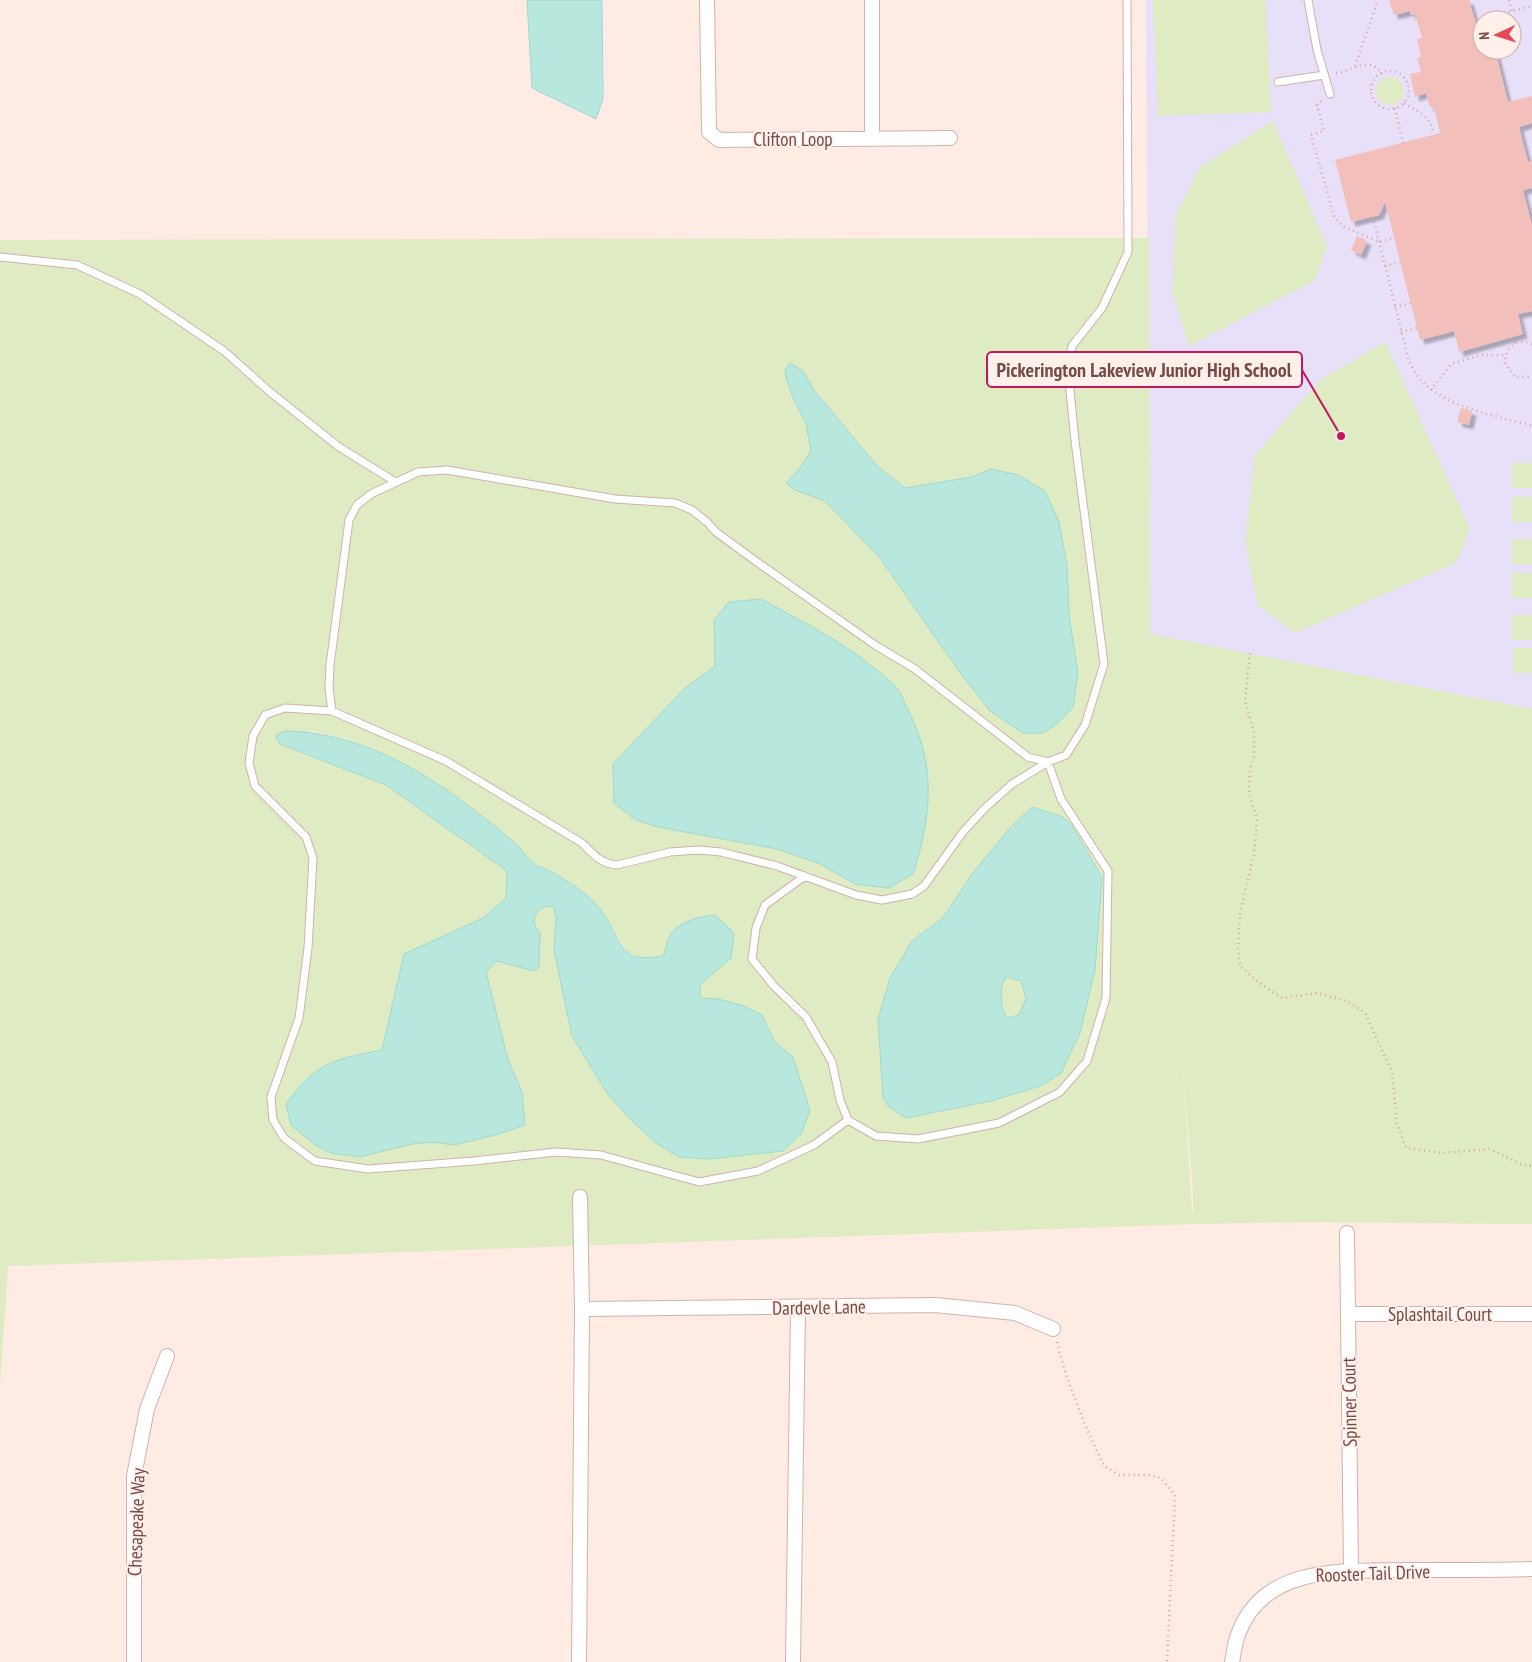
<svg xmlns="http://www.w3.org/2000/svg" width="1532" height="1662" viewBox="0 0 1532 1662" font-family="'PT Sans Narrow',sans-serif">
  <style>
    .education { fill: #e8e0f9; fill-rule: evenodd }
    .green { fill: #dfebc2; fill-rule: evenodd }
    .water { fill: #b8e7de; stroke: #9ed9cf; fill-rule: evenodd }
    .building { fill: #f3bfbb; filter: url(#shadow) }
    .lines { fill: none; stroke-linecap: round; stroke-linejoin: round }
    .service-casing { stroke: #d0b1ad; stroke-width: 9 }
    .minor-casing { stroke: #d0b1ad; stroke-width: 16 }
    .path { stroke: #d8a29e; stroke-width: 2.5; stroke-dasharray: 1 4; stroke-linecap: butt }
    .service { stroke: #fff; stroke-width: 7 }
    .minor { stroke: #fff; stroke-width: 14 }
    .labels { text-anchor: middle; dominant-baseline: central; stroke-width: 4; stroke-linejoin: round; paint-order: stroke }
    .street-label { font-size: 19px; fill: #764a49; stroke: #fff0ea }
    .leader { fill: none; stroke: #c2185b; stroke-width: 2 }
    .callout-dot { fill: #c2185b; stroke: #fff0ea; stroke-width: 2 }
    .callout { fill: #fff0ea; stroke: #c2185b; stroke-width: 2 }
    .callout-label { font-size: 20px; text-anchor: middle; font-weight: bold; fill: #764a49 }
  </style>
  <defs>
    <filter id="shadow"><feDropShadow dx="4.5" dy="4.5" stdDeviation="1" flood-color="#0004"/></filter>
  </defs>
  <rect width="100%" height="100%" fill="#fdebe4"/>
  <path class="education" d="M 1146,0 L 1532,0 L 1532,709 L 1150,634 ZM 1482,20 L 1512,20 L 1512,50 L 1482,50 Z"/>
  <path class="green" d="M 1153,0 L 1266,0 L 1271,112 L 1158,116 Z
    M1376 91a14 14 0 1 1 28 0a14 14 0 1 1-28 0Z
    M 1273,121 L 1327,247 L 1314,281 L 1189,346 L 1172,292 L 1176,215 L 1200,167 Z
    M 1149,238 L 1150,634 L 1532,709 L 1532,1224 L 1305,1222 L 1193,1224 L 8,1266 L 0,1386 L 0,240 ZM 803,371 L 814,389 L 877,466 L 905,488 L 972,477 L 991,469 L 1059,522 L 1067,564 L 1069,615 L 961,674 C 921,613 881,552 826,502 C 815,492 799,493 786,482 L 800,468 L 811,451 L 806,423 L 786,378 ZM 729,602 L 855,884 L 820,864 L 777,849 L 716,838 L 613,764 L 685,688 L 715,666 L 714,620 ZM 312,731 L 348,739 L 391,757 L 462,800 L 517,845 L 533,863 L 554,873 L 579,890 L 601,910 L 627,952 L 645,959 L 664,956 C 672,929 678,925 705,915 L 731,958 L 700,985 L 700,998 L 718,999 L 762,1015 L 774,1041 L 793,1057 L 810,1111 L 782,1151 L 709,1159 L 679,1157 L 656,1143 L 634,1123 L 609,1096 L 572,1036 L 554,950 L 556,918 L 554,907 L 546,906 C 535,912 529,922 540,932 L 538,967 L 497,961 L 486,972 L 508,1060 L 522,1092 L 525,1125 L 499,1134 L 454,1145 L 432,1142 L 412,1144 L 359,1157 L 331,1153 L 351,1055 L 382,1050 L 404,954 L 483,918 L 506,898 L 507,871 L 386,785 L 280,744 ZM 1032,807 L 1040,1086 L 991,1101 L 906,1118 L 889,1107 L 912,941 L 943,918 L 972,874 L 1009,829 ZM 1182,1057 L 1193,1194 L 1193,1213 L 1192,1213 Z
    M 1385,342 L 1470,529 L 1456,563 L 1295,633 L 1258,606 L 1245,542 L 1255,455 L 1320,380 Z
    M 1512,463 L 1532,463 L 1532,488 L 1512,488 Z
    M 1512,497 L 1532,497 L 1532,522 L 1512,522 Z
    M 1512,539 L 1532,539 L 1532,564 L 1512,564 Z
    M 1512,573 L 1532,573 L 1532,598 L 1512,598 Z
    M 1512,615 L 1532,615 L 1532,640 L 1512,640 Z
    M 1513,648 L 1532,648 L 1532,673 L 1513,673 Z
    M 1006,977 L 1021,981 L 1026,998 L 1019,1015 L 1007,1018 C 1000,1010 999,986 1006,977 Z"/>
  <path class="water" d="M 527,0 L 602,0 L 603,99 L 596,119 L 532,88 Z
    M 790,363 L 803,371 L 814,390 L 877,466 L 905,488 L 972,477 L 991,469 L 1018,475 L 1045,491 L 1059,522 L 1067,565 L 1069,615 L 1078,674 L 1073,707 L 1058,723 L 1043,733 L 1023,733 L 990,711 L 961,674 L 880,558 L 825,501 L 795,490 L 786,483 L 800,468 L 811,451 L 806,423 L 794,400 L 786,378 L 785,369 Z
    M 761,599 C 807,624 857,649 895,686 C 901,692 905,704 909,712 C 937,768 931,817 913,874 L 889,888 L 855,884 L 820,864 L 777,849 L 658,827 L 636,820 L 614,803 L 613,764 L 685,688 L 715,666 L 714,620 L 729,602 Z
    M 285,731 C 374,732 450,788 515,843 C 522,849 526,857 533,863 C 538,867 547,869 553,873 C 570,882 589,895 601,910 C 610,921 617,943 627,952 C 637,960 652,958 663,956 C 666,950 667,943 669,937 C 677,922 699,916 715,915 L 734,933 L 731,958 L 700,985 L 700,998 L 718,999 L 744,1006 L 762,1015 L 774,1041 L 793,1057 L 810,1111 L 801,1134 L 783,1151 L 709,1159 L 679,1157 L 656,1143 L 634,1123 L 609,1096 L 572,1036 L 554,950 L 556,919 L 554,908 L 546,906 C 535,912 529,922 540,932 L 539,967 L 534,971 L 497,961 L 486,972 L 508,1060 L 522,1092 L 525,1125 L 499,1134 L 454,1145 L 432,1142 L 412,1144 L 359,1157 L 331,1153 L 315,1145 L 291,1125 L 286,1104 C 315,1063 334,1059 382,1050 L 404,954 L 483,918 L 506,898 L 507,871 L 386,785 L 280,744 L 275,736 Z
    M 1032,807 L 1063,817 L 1072,826 L 1102,877 L 1095,970 L 1080,1033 L 1061,1073 L 1040,1086 L 991,1101 L 906,1118 L 889,1107 L 883,1097 L 878,1019 L 890,978 L 912,941 L 943,918 L 972,874 L 1009,829 ZM 1006,977 L 1021,981 L 1026,998 L 1019,1015 L 1007,1018 C 1000,1010 999,986 1006,977 Z"/>
  <path class="building" d="M 1389,0 L 1469,0 L 1476,24 L 1480,23 L 1482,50 L 1495,50 L 1508,102 L 1532,96 L 1532,123 L 1519,127 L 1528,162 L 1532,161 L 1532,188 L 1523,190 L 1532,226 L 1532,311 L 1518,314 L 1523,334 L 1459,352 L 1454,331 L 1420,340 L 1385,202 L 1379,215 L 1351,222 L 1335,160 L 1440,133 L 1434,106 L 1430,107 L 1426,93 L 1415,97 L 1410,74 L 1421,72 L 1417,58 L 1421,57 L 1417,39 L 1422,38 L 1415,14 L 1411,15 L 1410,11 L 1394,15 Z
    M 1357,236 L 1367,241 L 1361,255 L 1351,250 Z
    M 1461,408 L 1472,411 L 1469,425 L 1457,422 Z"/>
  <g class="lines">
    <defs>
      <path id="service" d="M 1308,0 L 1317,50 L 1330,94
        M 1278,82 L 1324,75
        M 0,257 L 77,265 L 140,294 L 224,351 L 270,392 L 339,447 L 394,481
        M 332,711 L 285,708 L 265,715 L 253,736 L 249,763 L 255,786 L 306,837 L 313,858 L 308,948 L 299,1018 L 271,1097 L 273,1120 L 284,1138 L 315,1161 L 368,1169 L 474,1161 L 556,1152 L 601,1155 L 699,1182 L 758,1171 L 814,1145 L 848,1120
        M 1048,762 L 1028,757 L 915,669 L 875,645 L 757,562 L 716,532 L 707,522 L 692,510 L 675,503 L 615,499 L 447,470 L 418,472 L 371,494 L 357,505 L 349,520 L 330,665 L 329,688 L 332,711 L 446,761 L 582,843 C 593,854 601,864 617,865 L 670,852 L 699,850 L 721,852 L 777,866 L 856,895 L 882,900 L 912,894 L 924,886 L 963,832 L 984,809 L 1012,784 L 1048,762 L 1066,755 L 1085,725 L 1104,664 L 1075,441 L 1068,370 L 1072,346 L 1102,308 L 1128,252 L 1127,0
        M 805,876 L 765,905 L 756,928 L 752,959 L 774,986 L 806,1017 L 832,1062 L 840,1100 L 848,1120 L 876,1136 L 918,1139 L 999,1123 L 1060,1092 L 1087,1061 L 1106,998 L 1108,871 L 1061,799 L 1048,762"/>
      <path id="minor" d="M 707,0 L 709,132 L 719,140 L 950,138
        M 872,0 L 872,139
        M 1347,1233 L 1351,1570
        M 582,1309 L 935,1305 L 1015,1313 L 1053,1329
        M 1348,1314 L 1532,1314
        M 134,1662 L 134,1476 L 147,1409 L 167,1356
        M 579,1662 L 582,1309 L 580,1197
        M 793,1662 L 798,1308
        M 1232,1662 C 1234,1652 1235,1641 1239,1632 C 1265,1565 1344,1571 1402,1570 C 1445,1570 1489,1570 1532,1569"/>
    </defs>
    <use href="#service" class="service-casing"/>
    <use href="#minor" class="minor-casing"/>
    <path class="path" d="M 1509,0 L 1512,11
      M 1475,20 L 1532,6
      M 1355,66 L 1378,0
      M1371 90a19 19 0 1 1 38 0a19 19 0 1 1-38 0Z
      M 1336,73 C 1353,71 1369,55 1382,74
      M 1321,101 L 1317,105 L 1324,131 L 1311,135 L 1334,216 L 1342,226 L 1379,242 L 1394,238
      M 1404,103 C 1420,113 1430,115 1434,134
      M 1395,108 L 1403,143
      M 1373,217 L 1408,358 C 1425,406 1489,413 1532,426
      M 1385,266 L 1400,262
      M 1395,307 L 1411,303
      M 1401,332 L 1418,328
      M 1513,337 L 1515,344
      M 1532,344 C 1517,337 1505,348 1505,363 L 1515,377 L 1532,377
      M 1431,390 L 1451,364 L 1481,355 L 1506,355
      M 1250,653 L 1245,700 L 1254,734 L 1254,755 L 1250,768 L 1249,792 L 1257,820 L 1254,854 L 1240,913 L 1238,948 L 1240,966 L 1258,982 L 1282,998 L 1317,993 L 1347,1001 L 1365,1013 L 1392,1072 L 1397,1124 L 1406,1148 L 1442,1153 L 1490,1149 L 1521,1164 L 1532,1166
      M 1057,1342 L 1066,1375 L 1085,1425 L 1104,1466 L 1119,1475 L 1149,1475 L 1161,1478 L 1175,1495 L 1167,1662"/>
    <use href="#service" class="service"/>
    <use href="#minor" class="minor"/>
  </g>
  <g class="labels">
    <g class="street-label">
      <text x="793" y="139">Clifton Loop</text>
      <text transform="translate(819 1307) rotate(-1)">Dardevle Lane</text>
      <text x="1440" y="1314">Splashtail Court</text>
      <text transform="translate(1349 1402) rotate(-91)">Spinner Court</text>
      <text transform="translate(136 1522) rotate(-88)">Chesapeake Way</text>
      <text transform="translate(1373 1573) rotate(-2)">Rooster Tail Drive</text>
    </g>
  </g>
  <path class="leader" d="M1341 436L1302 370"/>
  <circle class="callout-dot" cx="1341" cy="436" r="5"/>
  <rect class="callout" x="987" y="352" width="315" height="35" rx="5"/>
  <g class="callout-label">
    <text x="1144" y="377">Pickerington Lakeview Junior High School</text>
  </g>
  <g transform="translate(1497 35) rotate(266)"><circle r="24" fill="#fff0ea" stroke="#c8aeaa"/>
  <path d="M0-4L9 19L0 12L-9 19Z" fill="#e94656"/>
  <text y="-8" font-size="14" font-weight="bold" text-anchor="middle" fill="#764a49">N</text>
  </g>
</svg>
